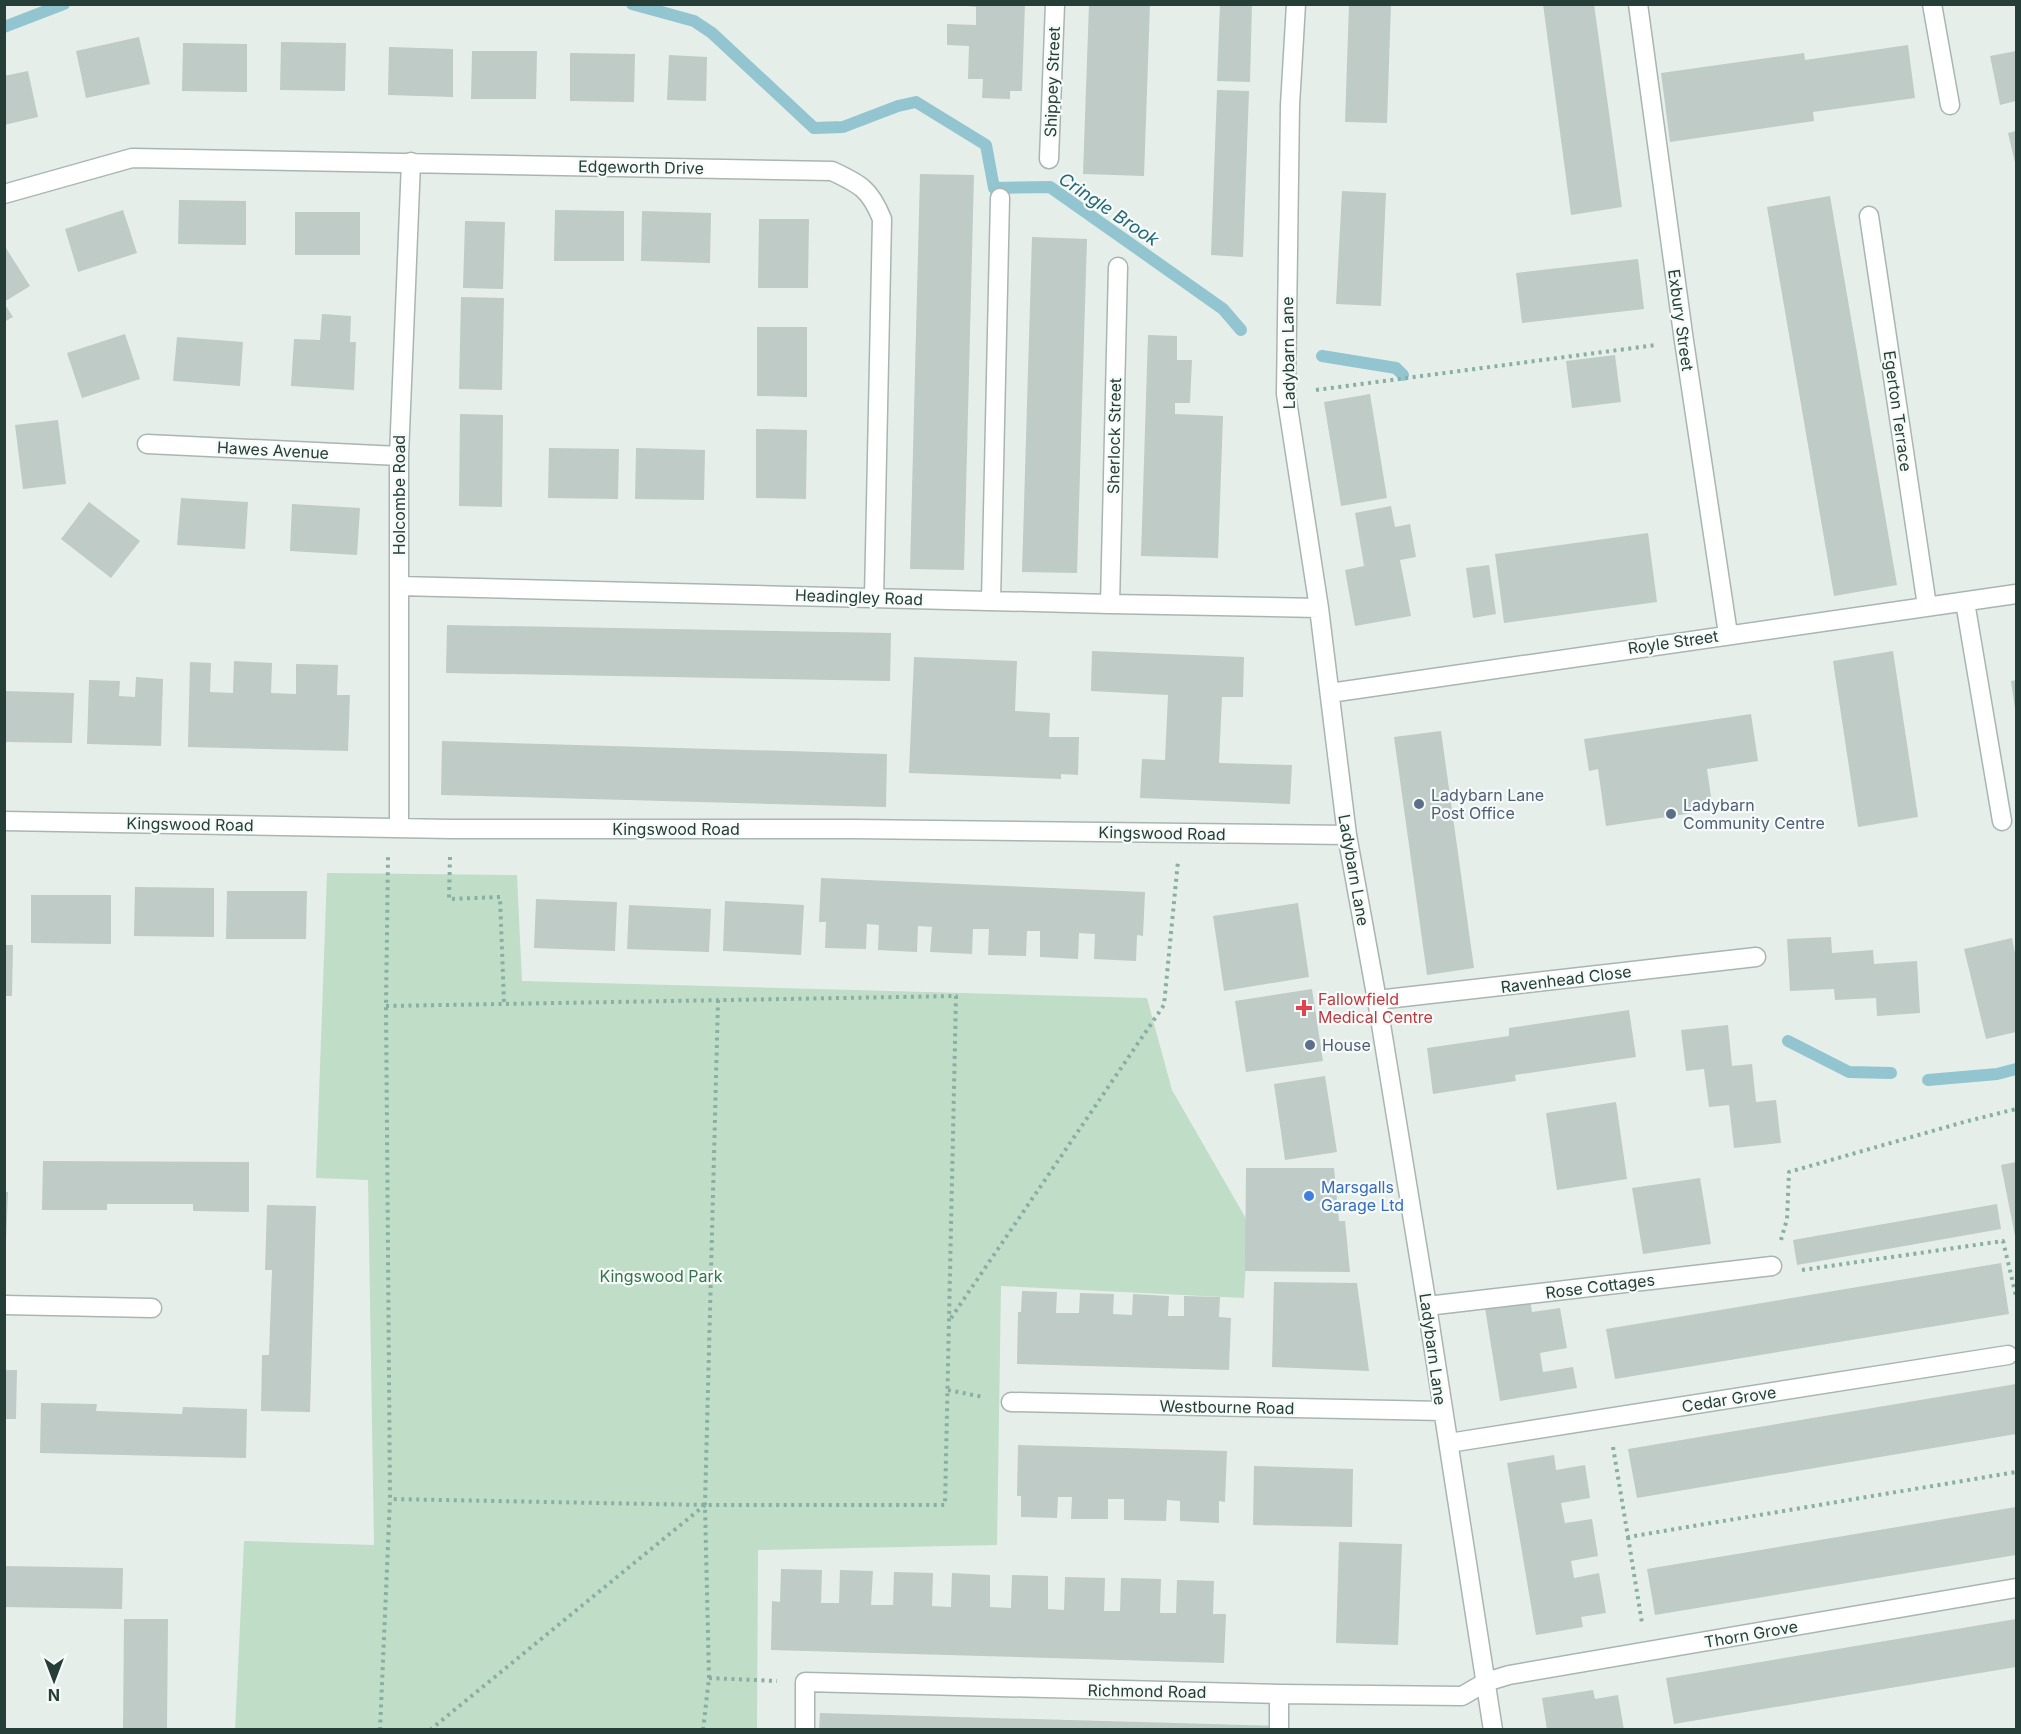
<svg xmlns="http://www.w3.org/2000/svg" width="2021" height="1734" viewBox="0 0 2021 1734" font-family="Inter,sans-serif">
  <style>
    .green { fill: #c0ddc8 }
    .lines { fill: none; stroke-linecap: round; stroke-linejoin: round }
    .stream { stroke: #92c5cf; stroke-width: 12 }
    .building { fill: #becbc6 }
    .minor-casing { stroke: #a8b6b1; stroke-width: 21 }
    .path { stroke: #88afa3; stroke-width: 4; stroke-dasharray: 3 4.5; stroke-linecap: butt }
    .minor { stroke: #fff; stroke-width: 18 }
    .service-dot { fill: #5c6f8a; stroke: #f6faf8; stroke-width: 2 }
    .health-dot { fill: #e0444e; stroke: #f6faf8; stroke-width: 2 }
    .shop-dot { fill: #3f7fe0; stroke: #f6faf8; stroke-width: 2 }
    .labels { text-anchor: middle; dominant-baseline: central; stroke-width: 4.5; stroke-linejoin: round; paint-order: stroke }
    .street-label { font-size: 16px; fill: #253f38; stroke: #f6faf8 }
    .service-label { font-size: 16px; fill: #4e5e75; stroke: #f6faf8; text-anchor: start }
    .health-label { font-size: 16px; fill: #be3a42; stroke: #f6faf8; text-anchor: start }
    .shop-label { font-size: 16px; fill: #366cbe; stroke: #f6faf8; text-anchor: start }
    .park-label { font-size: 16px; fill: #32744c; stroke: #f6faf8 }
    .water-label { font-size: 18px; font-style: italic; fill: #226978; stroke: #f6faf8 }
  </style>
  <rect width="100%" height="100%" fill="#e6eeea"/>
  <path class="green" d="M 327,873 L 517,875 L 522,981 L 1147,998 L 1172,1090 L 1248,1222 L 1244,1298 L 1001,1286 L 997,1545 L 758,1550 L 757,1729 L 235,1730 L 244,1541 L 374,1545 L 368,1180 L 316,1178 Z"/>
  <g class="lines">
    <path class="stream" d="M 632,4 L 694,21 L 712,33 L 814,128 L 843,127 L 898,106 L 916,102 L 986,145 L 994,188 L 1050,187 L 1223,309 L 1241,330
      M 4,27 L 64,4
      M 1322,356 L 1396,368 L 1403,375
      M 1788,1041 L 1849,1072 L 1891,1073
      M 1928,1080 L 1997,1074 L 2016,1069"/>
  </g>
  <path class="building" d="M 968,4 L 1025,4 L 1022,91 L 1010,91 L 1010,99 L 982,98 L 983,79 L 968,79 L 969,46 L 947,45 L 947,24 L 976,25 L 976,7 L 968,6 Z
    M 1089,4 L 1150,4 L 1144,176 L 1083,174 Z
    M 1220,4 L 1252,4 L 1250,82 L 1217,81 Z
    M 1349,4 L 1391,4 L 1387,123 L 1345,122 Z
    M 1543,4 L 1594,4 L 1622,207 L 1571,215 Z
    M 139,37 L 150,84 L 86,98 L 76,51 Z
    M 281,42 L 346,43 L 345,91 L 280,90 Z
    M 183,43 L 247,44 L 247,92 L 182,91 Z
    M 1908,45 L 1915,98 L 1813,112 L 1814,121 L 1670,142 L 1661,73 L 1804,53 L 1805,60 Z
    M 389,47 L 453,49 L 453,97 L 388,95 Z
    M 472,51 L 537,51 L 536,99 L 471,99 Z
    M 2016,51 L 2016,101 L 2000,105 L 1990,56 Z
    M 570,53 L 635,54 L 634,102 L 570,101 Z
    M 669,55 L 707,57 L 706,101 L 667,100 Z
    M 28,71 L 38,117 L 4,125 L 4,76 Z
    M 1217,90 L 1249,91 L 1243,257 L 1211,255 Z
    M 2016,131 L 2016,167 L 2008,133 Z
    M 920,174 L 974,175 L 964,570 L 910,569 Z
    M 1342,191 L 1386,193 L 1381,306 L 1336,304 Z
    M 1830,196 L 1897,585 L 1834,596 L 1767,207 Z
    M 179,200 L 246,201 L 246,245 L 178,244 Z
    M 123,210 L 137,253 L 78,272 L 65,229 Z
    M 555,210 L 624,211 L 624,261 L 554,261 Z
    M 642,211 L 711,213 L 710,263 L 641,261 Z
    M 295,212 L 360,212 L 360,255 L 295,255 Z
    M 759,219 L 809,219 L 808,288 L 758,288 Z
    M 465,221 L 505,222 L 503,289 L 463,288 Z
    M 1032,237 L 1087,239 L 1077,573 L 1022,572 Z
    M 4,245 L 30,286 L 4,302 Z
    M 1638,259 L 1644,309 L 1522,323 L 1516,273 Z
    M 461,297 L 504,298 L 502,390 L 459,389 Z
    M 4,303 L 13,317 L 4,322 Z
    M 322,314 L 351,316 L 350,342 L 356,342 L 354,390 L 291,386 L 294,339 L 320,340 Z
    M 757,327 L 807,327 L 807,397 L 757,396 Z
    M 125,334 L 140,379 L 82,398 L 67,353 Z
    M 1148,335 L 1177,336 L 1177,360 L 1192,360 L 1190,403 L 1175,403 L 1175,414 L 1223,416 L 1218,558 L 1141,556 Z
    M 177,337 L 243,342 L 240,386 L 173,381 Z
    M 1615,355 L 1621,402 L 1572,408 L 1566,361 Z
    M 1370,394 L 1387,498 L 1341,506 L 1324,402 Z
    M 460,414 L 503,415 L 502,507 L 459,506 Z
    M 58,420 L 66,484 L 23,489 L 15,425 Z
    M 756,429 L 807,430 L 806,499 L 756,498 Z
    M 549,448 L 619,449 L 618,499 L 548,498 Z
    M 636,448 L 705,450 L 704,500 L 635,499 Z
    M 181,498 L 248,502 L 245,549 L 177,545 Z
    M 89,502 L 140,541 L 111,578 L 61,539 Z
    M 292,504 L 360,508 L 357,555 L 290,551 Z
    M 1391,506 L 1395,527 L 1410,524 L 1416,557 L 1400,560 L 1411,616 L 1355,626 L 1345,570 L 1364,566 L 1355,513 Z
    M 1648,533 L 1657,602 L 1504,623 L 1495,554 Z
    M 1489,565 L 1496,614 L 1473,618 L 1466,568 Z
    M 447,625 L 891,633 L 890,681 L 446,673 Z
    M 1092,651 L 1244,657 L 1243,697 L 1222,697 L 1219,763 L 1292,765 L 1290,804 L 1140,798 L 1142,759 L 1165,760 L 1168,695 L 1091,691 Z
    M 1893,651 L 1918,817 L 1858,827 L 1833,661 Z
    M 914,657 L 1017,661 L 1015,711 L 1050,713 L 1049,737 L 1079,737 L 1078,775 L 1061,774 L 1061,779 L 909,773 Z
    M 234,661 L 272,663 L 271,693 L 296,694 L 296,664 L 338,665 L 337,695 L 350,695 L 348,751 L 188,747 L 190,662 L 211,663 L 210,692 L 233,693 Z
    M 136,677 L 163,679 L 161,746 L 87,744 L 89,680 L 120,681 L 119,696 L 135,697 Z
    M 2016,680 L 2016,709 L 2015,709 L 2011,681 Z
    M 4,691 L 74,693 L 72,743 L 4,742 Z
    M 1751,714 L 1758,761 L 1707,769 L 1713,810 L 1606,826 L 1598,769 L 1589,771 L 1584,739 Z
    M 1441,731 L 1474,968 L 1427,975 L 1394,737 Z
    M 442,741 L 887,754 L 886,807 L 441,795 Z
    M 821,878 L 1145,892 L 1143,936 L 1137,935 L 1136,961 L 1094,959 L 1095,934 L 1079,933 L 1078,959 L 1040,957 L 1040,931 L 1027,931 L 1026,956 L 988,955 L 989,929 L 973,929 L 972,954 L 930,952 L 932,927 L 918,926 L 917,952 L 878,950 L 879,925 L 867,924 L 866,949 L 825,948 L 826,922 L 819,922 Z
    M 135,887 L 214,888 L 214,937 L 134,936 Z
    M 227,891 L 307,891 L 306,939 L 226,939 Z
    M 31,895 L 111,895 L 111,944 L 31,943 Z
    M 536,899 L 617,902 L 615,951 L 534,948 Z
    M 725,901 L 804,905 L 801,955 L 723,951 Z
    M 1298,903 L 1309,977 L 1224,991 L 1213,916 Z
    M 629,905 L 711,909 L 709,952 L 627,949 Z
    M 1831,937 L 1832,953 L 1873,950 L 1874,964 L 1917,961 L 1920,1013 L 1877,1016 L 1876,998 L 1835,1000 L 1834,989 L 1790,991 L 1787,939 Z
    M 2012,938 L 2016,958 L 2016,1032 L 1986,1039 L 1964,949 Z
    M 4,945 L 13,945 L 12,996 L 4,996 Z
    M 1312,989 L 1323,1061 L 1246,1072 L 1235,1001 Z
    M 1629,1010 L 1636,1057 L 1515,1075 L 1516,1081 L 1433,1094 L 1427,1048 L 1509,1036 L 1509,1028 Z
    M 1728,1025 L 1732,1066 L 1752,1064 L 1756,1102 L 1776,1100 L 1781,1143 L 1734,1148 L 1729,1105 L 1709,1107 L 1704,1069 L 1686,1071 L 1681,1030 Z
    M 1325,1076 L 1337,1152 L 1285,1160 L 1274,1084 Z
    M 1616,1102 L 1627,1179 L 1557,1190 L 1546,1113 Z
    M 43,1161 L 249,1162 L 249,1212 L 193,1211 L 193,1204 L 107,1204 L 107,1210 L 42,1210 Z
    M 2016,1162 L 2016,1236 L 2015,1236 L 2001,1165 Z
    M 1246,1168 L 1334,1168 L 1339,1221 L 1345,1221 L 1350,1272 L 1245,1271 Z
    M 1700,1178 L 1711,1244 L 1643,1254 L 1632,1188 Z
    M 4,1192 L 8,1192 L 6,1242 L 4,1242 Z
    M 1997,1204 L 2001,1229 L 1797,1265 L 1793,1240 Z
    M 267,1205 L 316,1206 L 310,1412 L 261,1411 L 262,1355 L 269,1355 L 272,1270 L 265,1270 Z
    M 2001,1263 L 2009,1314 L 1615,1379 L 1606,1329 Z
    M 1274,1282 L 1357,1283 L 1369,1371 L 1272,1367 Z
    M 1022,1291 L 1057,1292 L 1056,1313 L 1079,1313 L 1080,1293 L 1114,1294 L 1113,1314 L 1132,1315 L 1133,1294 L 1169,1296 L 1168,1316 L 1184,1316 L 1184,1296 L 1220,1297 L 1219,1317 L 1231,1318 L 1229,1370 L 1017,1364 L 1018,1312 L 1021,1312 Z
    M 1530,1300 L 1532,1312 L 1560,1308 L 1567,1348 L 1540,1353 L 1543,1372 L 1573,1367 L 1577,1388 L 1500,1401 L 1485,1308 Z
    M 4,1370 L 17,1370 L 16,1419 L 4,1419 Z
    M 2016,1384 L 2016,1434 L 1637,1498 L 1628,1449 Z
    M 41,1403 L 97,1404 L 96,1411 L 182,1414 L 183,1407 L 247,1409 L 246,1458 L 40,1453 Z
    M 1018,1445 L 1227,1451 L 1225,1502 L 1219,1501 L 1219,1523 L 1180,1521 L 1180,1501 L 1167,1500 L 1166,1521 L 1124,1520 L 1124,1499 L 1108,1499 L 1108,1519 L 1071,1519 L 1072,1497 L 1058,1497 L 1057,1518 L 1021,1517 L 1021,1496 L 1017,1496 Z
    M 1554,1455 L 1556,1470 L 1585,1465 L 1590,1498 L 1561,1503 L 1565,1523 L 1592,1519 L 1598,1556 L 1571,1561 L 1574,1578 L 1599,1573 L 1606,1613 L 1581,1617 L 1583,1627 L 1536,1635 L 1507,1463 Z
    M 1254,1466 L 1353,1469 L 1352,1527 L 1253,1525 Z
    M 2016,1507 L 2016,1555 L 1655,1615 L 1647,1569 Z
    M 1339,1542 L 1402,1544 L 1398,1645 L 1336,1643 Z
    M 4,1566 L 123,1568 L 122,1609 L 4,1607 Z
    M 781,1569 L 822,1570 L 821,1603 L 839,1603 L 840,1570 L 873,1571 L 871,1605 L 893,1605 L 894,1572 L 933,1573 L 932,1606 L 951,1607 L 952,1573 L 990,1575 L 990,1607 L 1011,1608 L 1012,1575 L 1048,1576 L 1048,1609 L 1064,1610 L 1065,1577 L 1105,1578 L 1104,1611 L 1120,1611 L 1121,1578 L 1161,1579 L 1160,1613 L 1176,1613 L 1177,1580 L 1214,1581 L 1213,1614 L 1226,1614 L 1224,1663 L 771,1650 L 772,1601 L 780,1602 Z
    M 124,1619 L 168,1619 L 167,1730 L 123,1730 Z
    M 2016,1619 L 2016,1667 L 1674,1724 L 1666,1678 Z
    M 1593,1690 L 1595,1699 L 1618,1695 L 1624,1730 L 1547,1730 L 1542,1698 Z
    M 820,1713 L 1277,1726 L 1277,1730 L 819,1730 Z"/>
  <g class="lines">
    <defs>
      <path id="minor" d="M 1296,4 L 1290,105 L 1286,394 L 1319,608 L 1347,835 L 1377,1000 L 1427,1306 L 1493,1730
        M 1638,4 L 1684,341 L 1728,634
        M 1932,4 L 1950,105
        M 1049,159 L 1055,4
        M 4,194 L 132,158 L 832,171 C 860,184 870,189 882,219 L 874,598
        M 1869,216 L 1927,606
        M 147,444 L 399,456
        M 399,586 L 1110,604 L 1319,608
        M 991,601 L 1000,198
        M 1965,602 L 2002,821
        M 1110,604 L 1118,267
        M 1330,693 L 2016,594
        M 4,821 L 451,829 L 854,829 L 1347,835
        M 399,828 L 399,456 L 411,162
        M 1377,1000 L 1756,957
        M 4,1305 L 152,1308
        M 1427,1306 L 1772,1266
        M 1011,1402 L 1443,1411
        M 1449,1443 L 2008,1355
        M 805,1730 L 805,1682 L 1279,1694 L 1462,1696 L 1486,1682 L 1509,1675 L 2016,1588
        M 1279,1730 L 1279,1694"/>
    </defs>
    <use href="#minor" class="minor-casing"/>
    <path class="path" d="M 1316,390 L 1656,345
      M 450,857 L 449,899 L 500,897 L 504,1003
      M 386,1006 L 956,996 L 945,1505 L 705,1505 L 390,1499
      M 1781,1240 L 1787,1219 L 1789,1172 L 1964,1122 L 2016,1109
      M 1802,1270 L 2003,1241 L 2016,1296
      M 951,1318 L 1164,1005 L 1178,861
      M 948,1390 L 983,1397
      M 1613,1447 L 1628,1537 L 2016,1472
      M 1628,1537 L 1642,1623
      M 709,1678 L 777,1681
      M 380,1730 L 390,1499 L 386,1006 L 388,857
      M 430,1730 L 705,1505
      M 703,1730 L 709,1678 L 705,1505 L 718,1000"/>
    <use href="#minor" class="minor"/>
  </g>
  <g class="service-dot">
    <circle cx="1419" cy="804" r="6"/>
    <circle cx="1671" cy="814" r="6"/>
    <circle cx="1310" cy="1045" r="6"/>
  </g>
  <path class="health-dot" d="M1301 999h6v6h6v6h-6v6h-6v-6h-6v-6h6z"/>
  <circle class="shop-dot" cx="1309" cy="1196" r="6"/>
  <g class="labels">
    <g class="street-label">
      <text transform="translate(1052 82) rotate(-88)">Shippey Street</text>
      <text transform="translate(641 167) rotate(1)">Edgeworth Drive</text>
      <text transform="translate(1681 320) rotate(82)">Exbury Street</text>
      <text transform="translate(1288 353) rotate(-91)">Ladybarn Lane</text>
      <text transform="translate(1898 411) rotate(82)">Egerton Terrace</text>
      <text transform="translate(1114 436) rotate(-89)">Sherlock Street</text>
      <text transform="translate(273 450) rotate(3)">Hawes Avenue</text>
      <text transform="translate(399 495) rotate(-90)">Holcombe Road</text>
      <text transform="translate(859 597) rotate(2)">Headingley Road</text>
      <text transform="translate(1673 642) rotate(-8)">Royle Street</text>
      <text transform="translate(190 824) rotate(1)">Kingswood Road</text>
      <text x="676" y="829">Kingswood Road</text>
      <text transform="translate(1162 833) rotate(1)">Kingswood Road</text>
      <text transform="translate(1354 870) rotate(80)">Ladybarn Lane</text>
      <text transform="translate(1566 979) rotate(-7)">Ravenhead Close</text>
      <text transform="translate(1600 1286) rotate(-7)">Rose Cottages</text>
      <text transform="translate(1433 1349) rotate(82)">Ladybarn Lane</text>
      <text transform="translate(1729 1399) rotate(-9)">Cedar Grove</text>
      <text transform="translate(1227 1407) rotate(1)">Westbourne Road</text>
      <text transform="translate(1751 1634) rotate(-10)">Thorn Grove</text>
      <text transform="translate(1147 1691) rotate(1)">Richmond Road</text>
    </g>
    <g class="service-label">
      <text x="1431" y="795">Ladybarn Lane<tspan x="1431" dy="18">Post Office</tspan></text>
      <text x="1683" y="805">Ladybarn<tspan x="1683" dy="18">Community Centre</tspan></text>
      <text x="1322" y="1045">House</text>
    </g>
    <g class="health-label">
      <text x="1318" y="999">Fallowfield<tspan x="1318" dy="18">Medical Centre</tspan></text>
    </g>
    <g class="shop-label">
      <text x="1321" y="1187">Marsgalls<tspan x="1321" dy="18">Garage Ltd</tspan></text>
    </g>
    <g class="park-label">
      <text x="661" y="1276">Kingswood Park</text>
    </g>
    <g class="water-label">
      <text transform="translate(1109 209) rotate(34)">Cringle Brook</text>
    </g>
  </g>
  <rect width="2021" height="1734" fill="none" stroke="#253f38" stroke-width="12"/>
  <g transform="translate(54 1680) rotate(180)" stroke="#f6faf8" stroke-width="4.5" paint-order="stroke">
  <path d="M0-4.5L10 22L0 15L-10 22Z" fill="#253f38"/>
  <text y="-9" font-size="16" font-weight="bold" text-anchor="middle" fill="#253f38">N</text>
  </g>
</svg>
